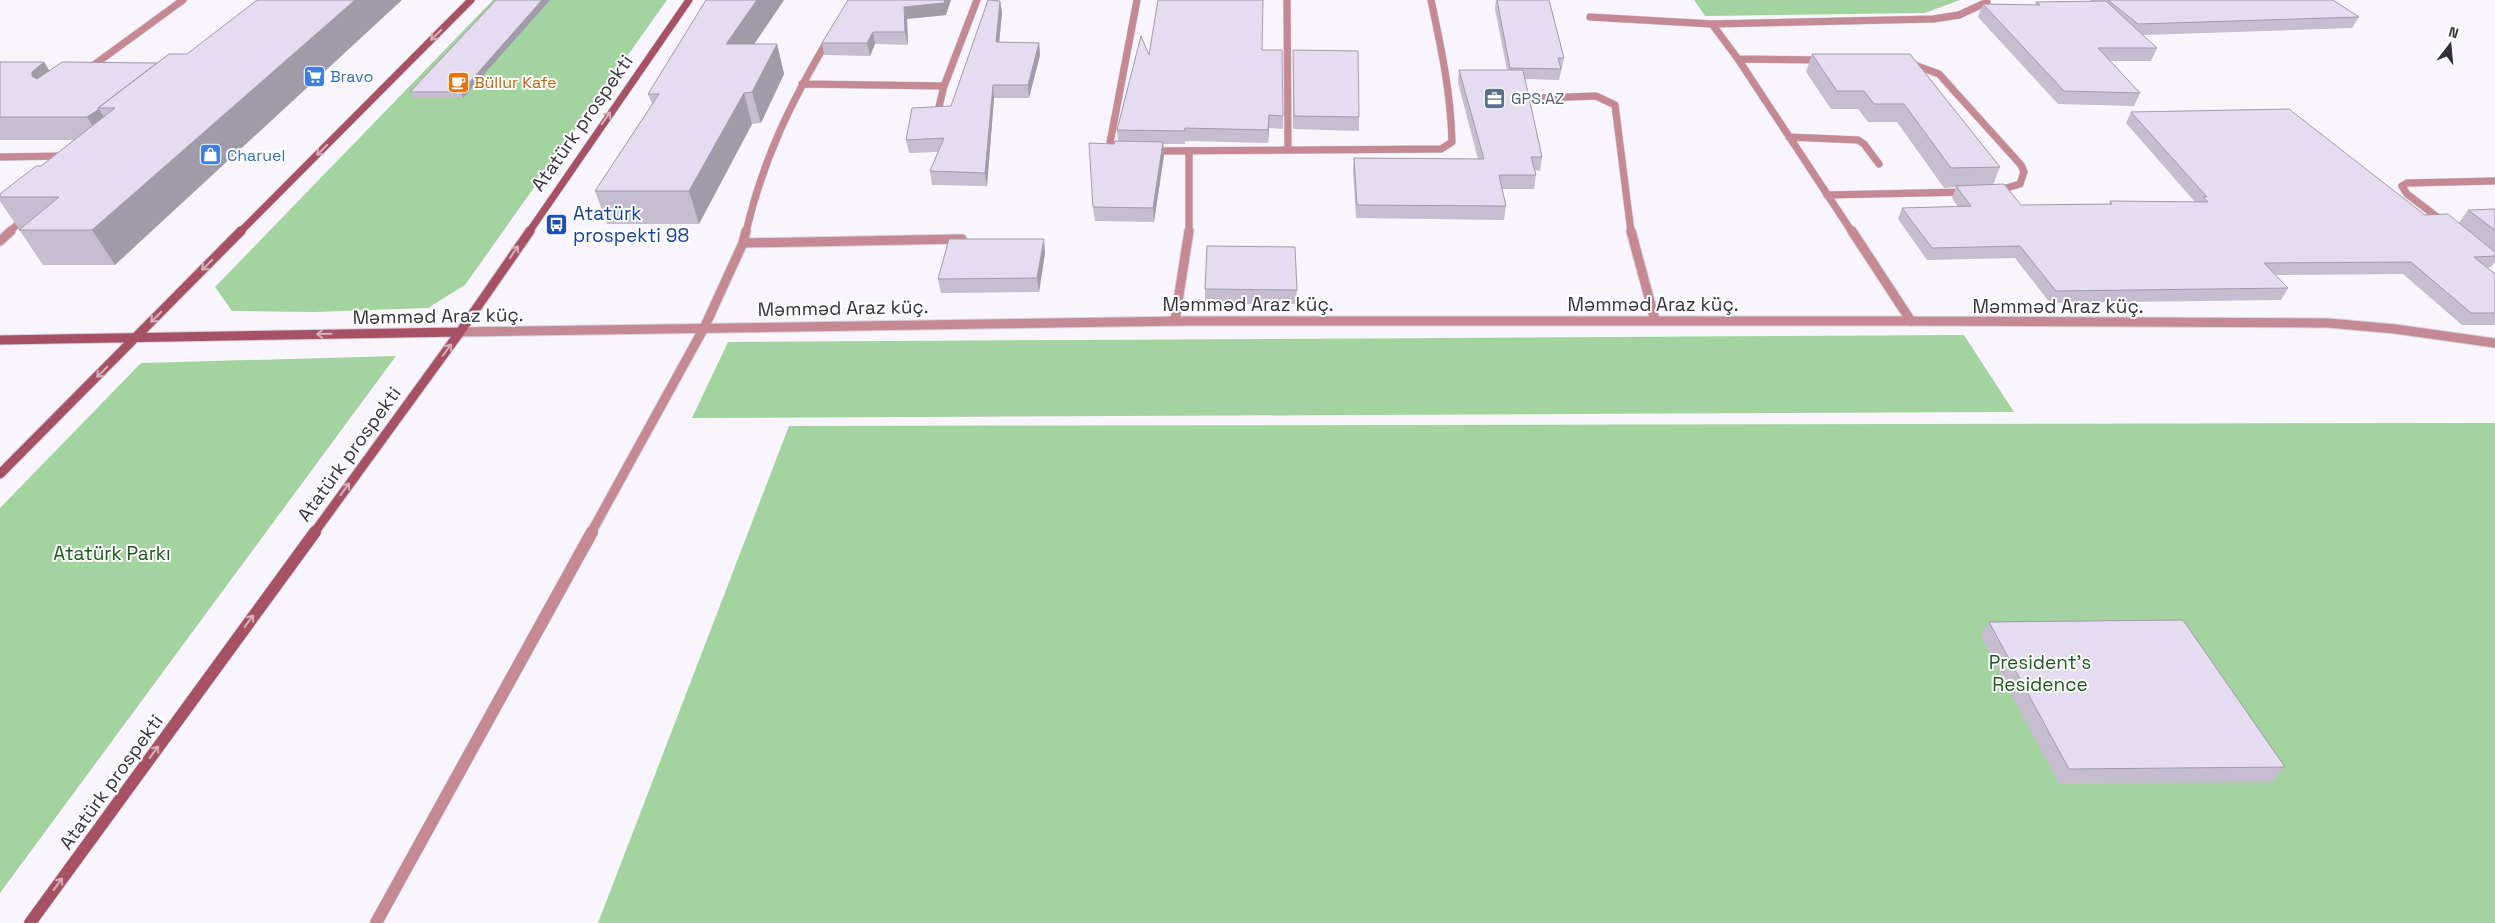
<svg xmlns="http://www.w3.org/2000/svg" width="2495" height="923" viewBox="0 0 2495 923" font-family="'Space Grotesk',sans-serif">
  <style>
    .green { fill: #a3d4a0 }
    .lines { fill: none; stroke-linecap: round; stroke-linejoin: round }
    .lane-far2-casing { stroke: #d6d2db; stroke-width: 8 }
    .lane-far1-casing { stroke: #d6d2db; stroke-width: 11 }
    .lane-casing { stroke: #d6d2db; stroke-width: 13 }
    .street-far1-casing { stroke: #d6d2db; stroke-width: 8 }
    .street-casing { stroke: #d6d2db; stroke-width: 11 }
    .secondary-far2-casing { stroke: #d6d2db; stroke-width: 8 }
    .secondary-far1-casing { stroke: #d6d2db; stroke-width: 11 }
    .secondary-casing { stroke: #d6d2db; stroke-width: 13 }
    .lane-far2 { stroke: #c58993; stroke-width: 7 }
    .lane-far1 { stroke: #c58993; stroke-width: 9 }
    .lane { stroke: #c58993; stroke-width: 12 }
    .street-far1 { stroke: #c58993; stroke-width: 7 }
    .street { stroke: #c58993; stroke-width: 9 }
    .secondary-far2 { stroke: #a75164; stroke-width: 7 }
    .secondary-far1 { stroke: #a75164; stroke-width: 9 }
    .secondary { stroke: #a75164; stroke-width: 12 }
    .wall { fill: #c6bdd0 }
    .shaded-wall { fill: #a19aa9 }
    .building { fill: #e6dcf2; stroke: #a19aa9 }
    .oneway { stroke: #d7b1b9 }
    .labels { text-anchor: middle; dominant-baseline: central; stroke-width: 4; stroke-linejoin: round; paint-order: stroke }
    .far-shop-label { font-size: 16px; fill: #366cbe; stroke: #fff; text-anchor: start }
    .far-food-label { font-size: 16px; fill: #c56008; stroke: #fff; text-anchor: start }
    .far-service-label { font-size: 16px; fill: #4e5e75; stroke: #fff; text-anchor: start }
    .street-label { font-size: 19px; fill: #35313a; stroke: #fff }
    .transit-label { font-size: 19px; fill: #164399; stroke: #fff; text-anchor: start }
    .park-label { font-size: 19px; fill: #1b571b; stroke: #fff }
  </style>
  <rect width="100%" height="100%" fill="#f9f5fe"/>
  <path class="green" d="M 493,0 L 667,0 L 465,285 L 428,308 L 314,312 L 232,311 L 215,287 Z
    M 1694,0 L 1960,0 L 1925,13 L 1705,16 Z
    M 1964,335 L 2014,412 L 692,418 L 728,342 Z
    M 396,356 L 0,893 L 0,508 L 141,363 Z
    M 2495,423 L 2495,923 L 598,923 L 789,426 Z"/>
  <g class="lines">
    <defs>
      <path id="lane-far2" d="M 1287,0 L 1288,149
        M 1590,17 L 1712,24 L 1933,19 L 1959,15 L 1987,2
        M 1712,24 L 1738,59 L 1852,232
        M 1738,59 L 1822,60
        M 1909,63 L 1939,74 L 2021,165 L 2024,172 L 2020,184 L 1996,191
        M 87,70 L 183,0
        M 802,84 L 944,86
        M 937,115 L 944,86 L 977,0
        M 1789,137 L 1858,140 L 1864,144 L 1879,164
        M 1121,149 L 1113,148 L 1110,143 L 1137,0
        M 1151,151 L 1441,149 L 1452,142 C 1451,94 1441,47 1431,0
        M 1189,151 L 1189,232
        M 1827,195 L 1966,192
        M 2445,223 L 2407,194 L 2402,186 L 2407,183 L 2495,181
        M 9,232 L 27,216
        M 746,232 C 763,159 791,102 829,38"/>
      <path id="lane-far1" d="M 1852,231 L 1911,321 L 2328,323 L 2395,329 L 2495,343
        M 0,241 L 11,231
        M 743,243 L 962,239
        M 1175,320 L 1189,231
        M 591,533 L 705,326 L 743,243 L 746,231"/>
      <path id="lane" d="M 376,923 L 592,532"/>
      <path id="street-far1" d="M 1539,98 L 1596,96 L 1615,105 L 1631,232
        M 0,157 L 65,156"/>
      <path id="street" d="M 1631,231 L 1655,320
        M 460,332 L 1186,321 L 1911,321"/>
      <path id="secondary-far2" d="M 240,232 L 471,0
        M 529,232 L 689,0"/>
      <path id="secondary-far1" d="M 0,340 L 460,332
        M 0,474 L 241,231
        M 314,533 L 460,332 L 530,231"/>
      <path id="secondary" d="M 30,923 L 315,532"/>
    </defs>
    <use href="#lane-far2" class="lane-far2-casing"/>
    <use href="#lane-far1" class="lane-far1-casing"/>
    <use href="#lane" class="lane-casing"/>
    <use href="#street-far1" class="street-far1-casing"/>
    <use href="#street" class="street-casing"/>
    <use href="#secondary-far2" class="secondary-far2-casing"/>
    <use href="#secondary-far1" class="secondary-far1-casing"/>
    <use href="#secondary" class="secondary-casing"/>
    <use href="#lane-far2" class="lane-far2"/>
    <use href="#lane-far1" class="lane-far1"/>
    <use href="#lane" class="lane"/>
    <use href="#street-far1" class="street-far1"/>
    <use href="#street" class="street"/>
    <use href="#secondary-far2" class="secondary-far2"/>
    <use href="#secondary-far1" class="secondary-far1"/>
    <use href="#secondary" class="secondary"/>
  </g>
  <path class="wall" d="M 496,0 L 550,0 L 463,98 L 413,98 L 410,92 Z
    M 706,0 L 784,0 L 754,44 L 777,44 L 784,74 L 761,123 L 752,124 L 699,224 L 607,224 L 595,191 L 652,104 L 648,94 Z
    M 848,0 L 946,15 L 907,19 L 908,45 L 875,44 L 870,56 L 824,55 L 822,43 Z
    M 1496,0 L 1564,58 L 1559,80 L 1525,79 L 1542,157 L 1540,171 L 1535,170 L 1536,175 L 1534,189 L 1502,189 L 1506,206 L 1504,220 L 1356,218 L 1353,171 L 1354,158 L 1478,159 L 1458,83 L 1459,70 L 1507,70 L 1495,9 Z
    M 2090,0 L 2333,0 L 2359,17 L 2352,28 L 2143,35 L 2157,48 L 2151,61 L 2110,61 L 2140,93 L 2134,106 L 2058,104 L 1978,17 L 1983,4 L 2035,5 L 2036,2 L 2091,1 Z
    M 1000,1 L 1002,13 L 999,42 L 1039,43 L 1040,55 L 1029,98 L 994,98 L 987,186 L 932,185 L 930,171 L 938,152 L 909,153 L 906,140 L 951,106 Z
    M 1262,50 L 1283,116 L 1283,129 L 1269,128 L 1268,143 L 1185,141 L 1185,144 L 1163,144 L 1164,155 L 1154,222 L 1095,221 L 1093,207 L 1114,144 L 1118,141 L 1117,130 Z
    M 1293,50 L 1359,117 L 1359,131 L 1293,129 Z
    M 1812,54 L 1910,54 L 2000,167 L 1993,185 L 2021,205 L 2109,204 L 2110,201 L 2195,202 L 2126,123 L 2131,112 L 2425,215 L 2459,223 L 2468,210 L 2495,209 L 2495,262 L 2491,267 L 2487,268 L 2495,274 L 2495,325 L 2462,325 L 2403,274 L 2275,275 L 2288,288 L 2281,300 L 2050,303 L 2015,258 L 1927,260 L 1898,219 L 1902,208 L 1958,207 L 1952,198 L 1956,187 L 1944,188 L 1897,122 L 1868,122 L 1858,109 L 1831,109 L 1806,72 Z
    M 0,62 L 44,62 L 49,71 L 157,63 L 115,265 L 43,265 L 0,201 L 0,194 L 41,166 L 74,140 L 0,140 Z
    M 1045,253 L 1039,292 L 941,293 L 938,279 Z
    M 1205,289 L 1297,290 L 1296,304 L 1205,304 Z
    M 1989,622 L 2285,767 L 2272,782 L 2059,784 L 1981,637 Z"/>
  <path class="shaded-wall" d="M 355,0 L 402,0 L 115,265 L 92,230 Z
    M 542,0 L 550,0 L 463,98 L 461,92 Z
    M 757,0 L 784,0 L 734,74 L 726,44 Z
    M 945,0 L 951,0 L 946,15 L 907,19 L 908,45 L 905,32 L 904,7 Z
    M 1000,1 L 1002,13 L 998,54 L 996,42 Z
    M 873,32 L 875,44 L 870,56 L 867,43 Z
    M 1039,43 L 1040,55 L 1029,98 L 1028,85 Z
    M 777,44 L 784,74 L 761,123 L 752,92 Z
    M 44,62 L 58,84 L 46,94 L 32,76 L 32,72 Z
    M 993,85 L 994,98 L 987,186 L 985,173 Z
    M 744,93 L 752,124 L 699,224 L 689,191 Z
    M 99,109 L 113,132 L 102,141 L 87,117 Z
    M 1269,115 L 1269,128 L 1268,143 L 1268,130 Z
    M 1163,142 L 1164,155 L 1154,222 L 1153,208 Z
    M 1044,239 L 1045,253 L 1039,292 L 1037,278 Z"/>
  <path class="building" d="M 257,0 L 355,0 L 92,230 L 19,230 L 59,197 L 0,197 L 0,194 L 36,166 L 41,166 L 115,108 L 98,108 L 169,54 L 187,54 Z
    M 496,0 L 542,0 L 461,92 L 410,92 Z
    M 706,0 L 757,0 L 726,44 L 777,44 L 752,92 L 744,93 L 689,191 L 595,191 L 659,94 L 648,94 Z
    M 848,0 L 945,0 L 944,3 L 904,7 L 905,32 L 873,32 L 867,43 L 822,43 Z
    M 988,0 L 1000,1 L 996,42 L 1039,43 L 1028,85 L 993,85 L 985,173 L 930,171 L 944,138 L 906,140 L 912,108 L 951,106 Z
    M 1158,0 L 1263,0 L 1262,50 L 1282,50 L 1283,116 L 1269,115 L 1268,130 L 1185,128 L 1184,131 L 1117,130 L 1141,36 L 1149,55 Z
    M 1497,0 L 1549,0 L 1564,58 L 1558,58 L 1561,69 L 1510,68 Z
    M 2108,0 L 2333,0 L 2359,17 L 2138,24 Z
    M 2106,1 L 2157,48 L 2098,48 L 2140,93 L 2064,91 L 1983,4 L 2040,5 L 2036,2 Z
    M 1293,50 L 1358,51 L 1359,117 L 1294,116 Z
    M 1812,54 L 1910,54 L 2000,167 L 1951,168 L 1904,104 L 1874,104 L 1864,91 L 1837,91 Z
    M 0,62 L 44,62 L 32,72 L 32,76 L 37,79 L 62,62 L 157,63 L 98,108 L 99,109 L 87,117 L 0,117 Z
    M 1459,70 L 1523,70 L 1542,157 L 1531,157 L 1536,175 L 1499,175 L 1506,206 L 1357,205 L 1354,158 L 1484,159 Z
    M 2289,109 L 2425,215 L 2448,214 L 2495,252 L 2495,256 L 2474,257 L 2495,274 L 2495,313 L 2471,313 L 2411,262 L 2264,263 L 2288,288 L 2056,291 L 2020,246 L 1932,248 L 1902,208 L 1971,206 L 1956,186 L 2004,184 L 2021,205 L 2112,204 L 2110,201 L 2208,202 L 2203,197 L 2207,197 L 2131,112 Z
    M 1115,141 L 1163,142 L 1153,208 L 1093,207 L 1089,143 L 1114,144 Z
    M 2495,209 L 2495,230 L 2468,210 Z
    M 949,239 L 1044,239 L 1037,278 L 938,279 Z
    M 1207,246 L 1295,247 L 1297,290 L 1205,289 Z
    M 2183,620 L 2285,767 L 2069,769 L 1989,622 Z"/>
  <defs><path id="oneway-shaft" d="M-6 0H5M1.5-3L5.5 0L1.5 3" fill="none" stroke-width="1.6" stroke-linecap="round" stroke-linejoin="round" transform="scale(1.25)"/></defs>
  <g class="oneway">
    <use href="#oneway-shaft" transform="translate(436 35) rotate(135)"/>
    <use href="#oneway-shaft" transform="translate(606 118) rotate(-55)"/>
    <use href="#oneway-shaft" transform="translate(322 150) rotate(135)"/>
    <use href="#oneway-shaft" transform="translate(514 252) rotate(-56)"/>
    <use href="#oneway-shaft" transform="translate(207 265) rotate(135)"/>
    <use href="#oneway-shaft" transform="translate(156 317) rotate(135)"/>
    <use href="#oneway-shaft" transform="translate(324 334) rotate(179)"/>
    <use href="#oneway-shaft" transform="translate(447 350) rotate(-53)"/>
    <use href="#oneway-shaft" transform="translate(102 372) rotate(135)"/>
    <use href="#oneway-shaft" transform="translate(345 489) rotate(-54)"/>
    <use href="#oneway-shaft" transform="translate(249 621) rotate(-54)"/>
    <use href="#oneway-shaft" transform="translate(154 752) rotate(-54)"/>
    <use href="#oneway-shaft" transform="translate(58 884) rotate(-54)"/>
  </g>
  <defs>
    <symbol id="supermarket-square" viewBox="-11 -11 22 22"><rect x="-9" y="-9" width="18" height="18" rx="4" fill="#3f7fe0" stroke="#fff"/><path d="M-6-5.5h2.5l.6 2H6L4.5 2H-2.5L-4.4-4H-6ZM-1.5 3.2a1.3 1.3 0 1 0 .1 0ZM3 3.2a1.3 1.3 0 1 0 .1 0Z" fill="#fff"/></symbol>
    <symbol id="cafe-square" viewBox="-11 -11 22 22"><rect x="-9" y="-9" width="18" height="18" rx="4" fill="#e8710a" stroke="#fff"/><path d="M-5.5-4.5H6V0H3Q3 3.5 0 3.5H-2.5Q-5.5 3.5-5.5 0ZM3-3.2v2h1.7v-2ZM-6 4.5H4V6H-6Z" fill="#fff"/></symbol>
    <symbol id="office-square" viewBox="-11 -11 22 22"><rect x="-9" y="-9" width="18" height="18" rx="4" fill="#5c6f8a" stroke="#fff"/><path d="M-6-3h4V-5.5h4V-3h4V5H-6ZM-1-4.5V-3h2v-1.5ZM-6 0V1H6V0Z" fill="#fff"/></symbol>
    <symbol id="shop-square" viewBox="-11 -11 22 22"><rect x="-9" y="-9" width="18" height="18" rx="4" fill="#3f7fe0" stroke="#fff"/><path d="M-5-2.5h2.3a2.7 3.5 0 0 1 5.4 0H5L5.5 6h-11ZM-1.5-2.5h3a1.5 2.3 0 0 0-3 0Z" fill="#fff"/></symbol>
    <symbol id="bus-square" viewBox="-11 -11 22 22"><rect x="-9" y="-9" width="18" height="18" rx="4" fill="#1a4fb4" stroke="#fff"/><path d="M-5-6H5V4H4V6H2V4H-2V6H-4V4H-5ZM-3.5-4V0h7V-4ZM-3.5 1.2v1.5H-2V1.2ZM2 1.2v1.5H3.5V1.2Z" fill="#fff"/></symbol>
  </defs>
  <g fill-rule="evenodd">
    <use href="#supermarket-square" x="302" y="64" width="25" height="25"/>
    <use href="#cafe-square" x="446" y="70" width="25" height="25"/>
    <use href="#office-square" x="1482" y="86" width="25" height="25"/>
    <use href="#shop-square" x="198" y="142" width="25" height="25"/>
    <use href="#bus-square" x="544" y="212" width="25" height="25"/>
  </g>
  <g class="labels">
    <g class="far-shop-label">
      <text x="330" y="76">Bravo</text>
      <text x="227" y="155">Charuel</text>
    </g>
    <g class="far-food-label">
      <text x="474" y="82">Büllur Kafe</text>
    </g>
    <g class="far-service-label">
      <text x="1511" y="98">GPS.AZ</text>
    </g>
    <g class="street-label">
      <text transform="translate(582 123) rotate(-55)">Atatürk prospekti</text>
      <text x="1248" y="304">Məmməd Araz küç.</text>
      <text x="1653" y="304">Məmməd Araz küç.</text>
      <text x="2058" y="306">Məmməd Araz küç.</text>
      <text transform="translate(843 308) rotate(-1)">Məmməd Araz küç.</text>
      <text transform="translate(438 316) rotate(-1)">Məmməd Araz küç.</text>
      <text transform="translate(349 454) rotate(-54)">Atatürk prospekti</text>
      <text transform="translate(111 782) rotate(-54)">Atatürk prospekti</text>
    </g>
    <g class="transit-label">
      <text x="573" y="213">Atatürk<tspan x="573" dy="22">prospekti 98</tspan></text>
    </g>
    <g class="park-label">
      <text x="112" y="553">Atatürk Parkı</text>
      <text x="2040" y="662">President's<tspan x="2040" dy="22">Residence</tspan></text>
    </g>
  </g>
  <g transform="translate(2450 45) rotate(16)" stroke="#ffffff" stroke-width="4" paint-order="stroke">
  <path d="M0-4L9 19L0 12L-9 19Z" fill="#35313a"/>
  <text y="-8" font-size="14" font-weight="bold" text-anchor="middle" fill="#35313a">N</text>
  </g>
</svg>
